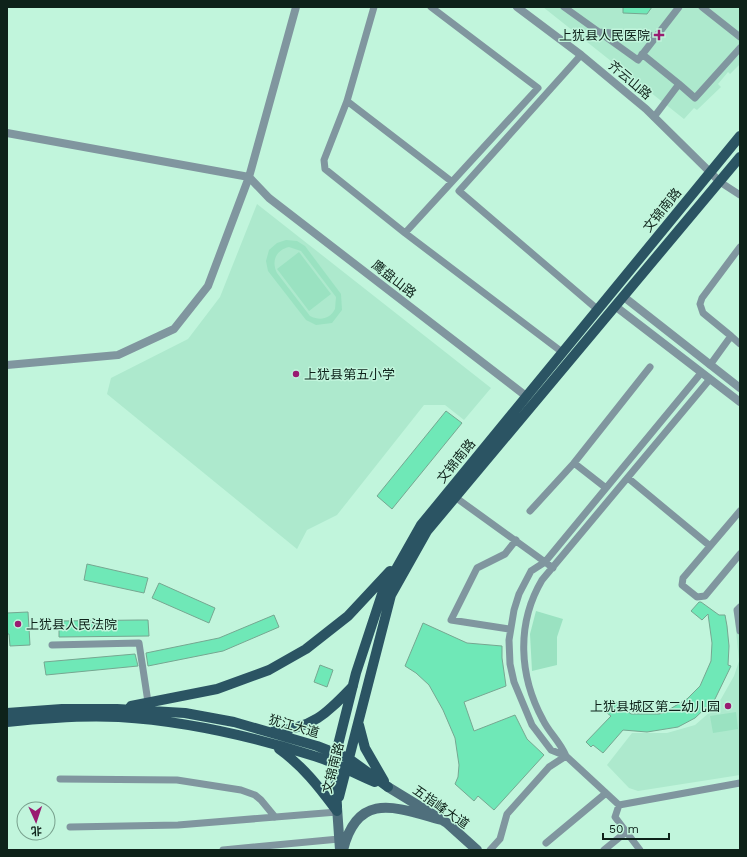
<svg xmlns="http://www.w3.org/2000/svg" width="747" height="857" viewBox="0 0 747 857" font-family="'Work Sans','Noto Sans SC',sans-serif">
  <style>
    .built { fill: #ade9cd }
    .green { fill: #9ae2c1; fill-rule: evenodd }
    .building { fill: #6fe8b7; stroke: #76a791 }
    .lines { fill: none; stroke-linecap: round; stroke-linejoin: round }
    .minor { stroke: #80969f; stroke-width: 7 }
    .tertiary { stroke: #80969f; stroke-width: 8 }
    .secondary { stroke: #4f6f7c; stroke-width: 10 }
    .primary { stroke: #2b5463; stroke-width: 10 }
    .poi-dot { fill: #991b71; stroke: #c1f5dc; stroke-width: 1.5 }
    .labels { text-anchor: middle; dominant-baseline: central; stroke-width: 3; stroke-linejoin: round; paint-order: stroke }
    .poi-label { font-size: 13px; fill: #0e221a; stroke: #c1f5dc; text-anchor: end }
    .street-label { font-size: 13px; fill: #0e221a; stroke: #c1f5dc }
  </style>
  <rect width="100%" height="100%" fill="#c1f5dc"/>
  <path class="built" d="M 543,7 L 740,7 L 740,64 L 730,74 L 728,72 L 718,84 L 721,87 L 697,110 L 694,108 L 684,119 Z
    M 257,204 L 491,388 L 464,420 L 445,405 L 424,405 L 337,515 L 307,530 L 297,549 L 107,394 L 111,378 L 188,339 L 220,297 Z
    M 740,616 L 740,775 L 638,791 L 629,788 L 607,765 L 632,733 L 667,733 L 695,725 L 710,712 L 721,699 L 734,676 L 739,661 L 735,621 Z"/>
  <path class="green" d="M 286,240 L 297,241 L 305,246 L 341,294 L 342,310 L 332,323 L 316,325 L 306,320 L 268,271 L 266,261 L 269,250 L 277,243 ZM 289,247 L 301,251 L 336,297 L 335,309 C 330,319 320,321 310,316 L 277,273 C 271,261 276,250 289,247 Z
    M 299,252 L 331,294 L 309,311 L 277,269 Z
    M 536,611 L 563,619 L 557,637 L 557,665 L 532,671 L 530,634 Z
    M 736,712 L 738,729 L 713,733 L 710,716 Z"/>
  <path class="building" d="M 623,7 L 652,7 L 647,14 L 623,13 Z
    M 446,411 L 462,423 L 392,509 L 377,496 Z
    M 87,564 L 148,578 L 144,593 L 84,580 Z
    M 159,583 L 215,608 L 209,623 L 152,598 Z
    M 699,602 L 701,602 L 719,615 L 725,615 L 727,626 L 729,646 L 728,665 L 731,666 L 715,699 L 695,718 L 678,727 L 647,732 L 623,730 L 603,753 L 593,745 L 591,747 L 586,742 L 611,716 L 607,713 L 616,702 L 631,714 L 659,714 L 670,711 L 670,709 L 687,699 L 700,686 L 711,661 L 712,643 L 708,614 L 702,620 L 691,611 Z
    M 28,612 L 30,645 L 10,646 L 9,634 L 7,634 L 7,613 Z
    M 274,615 L 279,627 L 223,651 L 148,666 L 146,653 L 219,638 Z
    M 138,620 L 148,620 L 149,636 L 59,637 L 59,621 Z
    M 423,623 L 467,643 L 502,646 L 502,658 L 506,686 L 464,702 L 474,731 L 515,715 L 527,739 L 544,755 L 494,810 L 478,796 L 474,801 L 455,784 L 458,777 L 459,765 L 455,738 L 443,710 L 429,685 L 416,673 L 405,666 Z
    M 135,654 L 138,666 L 46,675 L 44,662 Z
    M 320,665 L 333,670 L 327,687 L 314,682 Z"/>
  <g class="lines">
    <path class="minor" d="M 374,7 L 347,101 L 324,160 L 325,169 L 405,233 L 562,352
      M 564,7 L 638,60 L 679,7
      M 702,7 L 740,37
      M 599,32 L 656,36
      M 642,54 L 679,84 L 654,117
      M 581,55 L 459,191 L 597,309
      M 679,84 L 695,98 L 740,48
      M 347,101 L 451,181
      M 720,182 L 740,195
      M 405,233 L 538,88 L 431,7
      M 731,336 L 703,313 L 700,304 L 702,298 L 740,247
      M 710,365 L 731,336 L 740,344
      M 628,478 L 710,546
      M 606,488 L 574,463 L 650,367
      M 455,497 L 545,562 L 701,373
      M 530,511 L 574,463
      M 740,511 L 683,578 L 682,585 L 697,597 L 705,596 L 740,554
      M 553,568 L 545,562 L 531,571 L 519,594 L 514,610 L 509,640 L 510,664 L 514,682 L 532,725 L 551,750 L 566,756 L 619,805 L 740,783
      M 740,607 L 737,610 L 740,631
      M 509,629 L 451,620 L 477,568 L 505,554 L 516,540
      M 52,645 L 139,643 L 148,702
      M 566,756 C 559,740 550,734 543,720 C 519,676 516,624 542,580 L 710,379
      M 60,779 L 177,780 L 241,790 L 255,795 L 261,800 L 275,817
      M 619,805 L 615,817 L 640,850
      M 70,827 L 178,825 L 337,812
      M 546,843 L 606,793
      M 223,850 L 339,839
      M 490,850 L 500,839 L 507,814 L 549,767 L 566,756
      M 604,850 L 626,832"/>
    <path class="tertiary" d="M 517,7 L 581,55 L 646,109 L 720,182
      M 7,133 L 249,177 L 269,198 L 526,396
      M 624,297 L 740,388
      M 615,306 L 740,402
      M 7,365 L 118,355 L 174,329 L 208,286 L 249,177 L 296,7"/>
    <path class="secondary" d="M 388,787 L 447,823 L 477,850
      M 337,807 L 340,850
      M 343,850 C 358,790 397,808 442,820"/>
    <path class="primary" d="M 131,706 L 217,689 L 269,670 L 306,649 L 348,616 L 390,571
      M 7,713 L 62,709 L 117,709 L 185,713 L 234,722 L 317,746 L 348,758 L 388,787
      M 7,722 C 44,718 82,715 119,717 C 185,721 251,736 314,756 C 335,762 355,774 375,782
      M 359,725 L 365,748 L 384,781
      M 274,731 C 314,728 327,713 353,686
      M 279,749 C 303,766 319,787 337,811
      M 339,797 L 391,595 L 427,531 L 740,157
      M 337,807 L 335,765 L 336,753 L 356,673 L 382,594 L 421,525 L 740,136"/>
  </g>
  <g class="poi-dot">
    <path d="M657 29h4v4h4v4h-4v4h-4v-4h-4v-4h4z"/>
    <circle cx="296" cy="374" r="4"/>
    <circle cx="18" cy="624" r="4"/>
    <circle cx="728" cy="706" r="4"/>
  </g>
  <g class="labels">
    <g class="poi-label">
      <text x="650" y="35">上犹县人民医院</text>
      <text x="304" y="374" text-anchor="start">上犹县第五小学</text>
      <text x="26" y="624" text-anchor="start">上犹县人民法院</text>
      <text x="720" y="706">上犹县城区第二幼儿园</text>
    </g>
    <g class="street-label">
      <text transform="translate(630 80) rotate(40)">齐云山路</text>
      <text transform="translate(662 210) rotate(-51)">文锦南路</text>
      <text transform="translate(394 279) rotate(38)">鹰盘山路</text>
      <text transform="translate(456 461) rotate(-51)">文锦南路</text>
      <text transform="translate(294 726) rotate(16)">犹江大道</text>
      <text transform="translate(333 768) rotate(-76)">文锦南路</text>
      <text transform="translate(441 807) rotate(35)">五指峰大道</text>
    </g>
  </g>
  <rect width="747" height="857" fill="none" stroke="#0e221a" stroke-width="16"/>
  <g transform="translate(36 821) rotate(177)"><circle r="19" fill="#c1f5dc" stroke="#79a18e"/>
  <path d="M0-3L7 15L0 10L-7 15Z" fill="#991b71"/>
  <text y="-6" font-size="11" font-weight="bold" text-anchor="middle" fill="#0e221a">北</text>
  </g>
  <path d="M603 833v6h66v-6" fill="none" stroke="#0e221a" stroke-width="2"/>
  <text x="609" y="833" font-size="12" fill="#0e221a" stroke="#c1f5dc" stroke-width="3" paint-order="stroke">50 m</text>
</svg>
